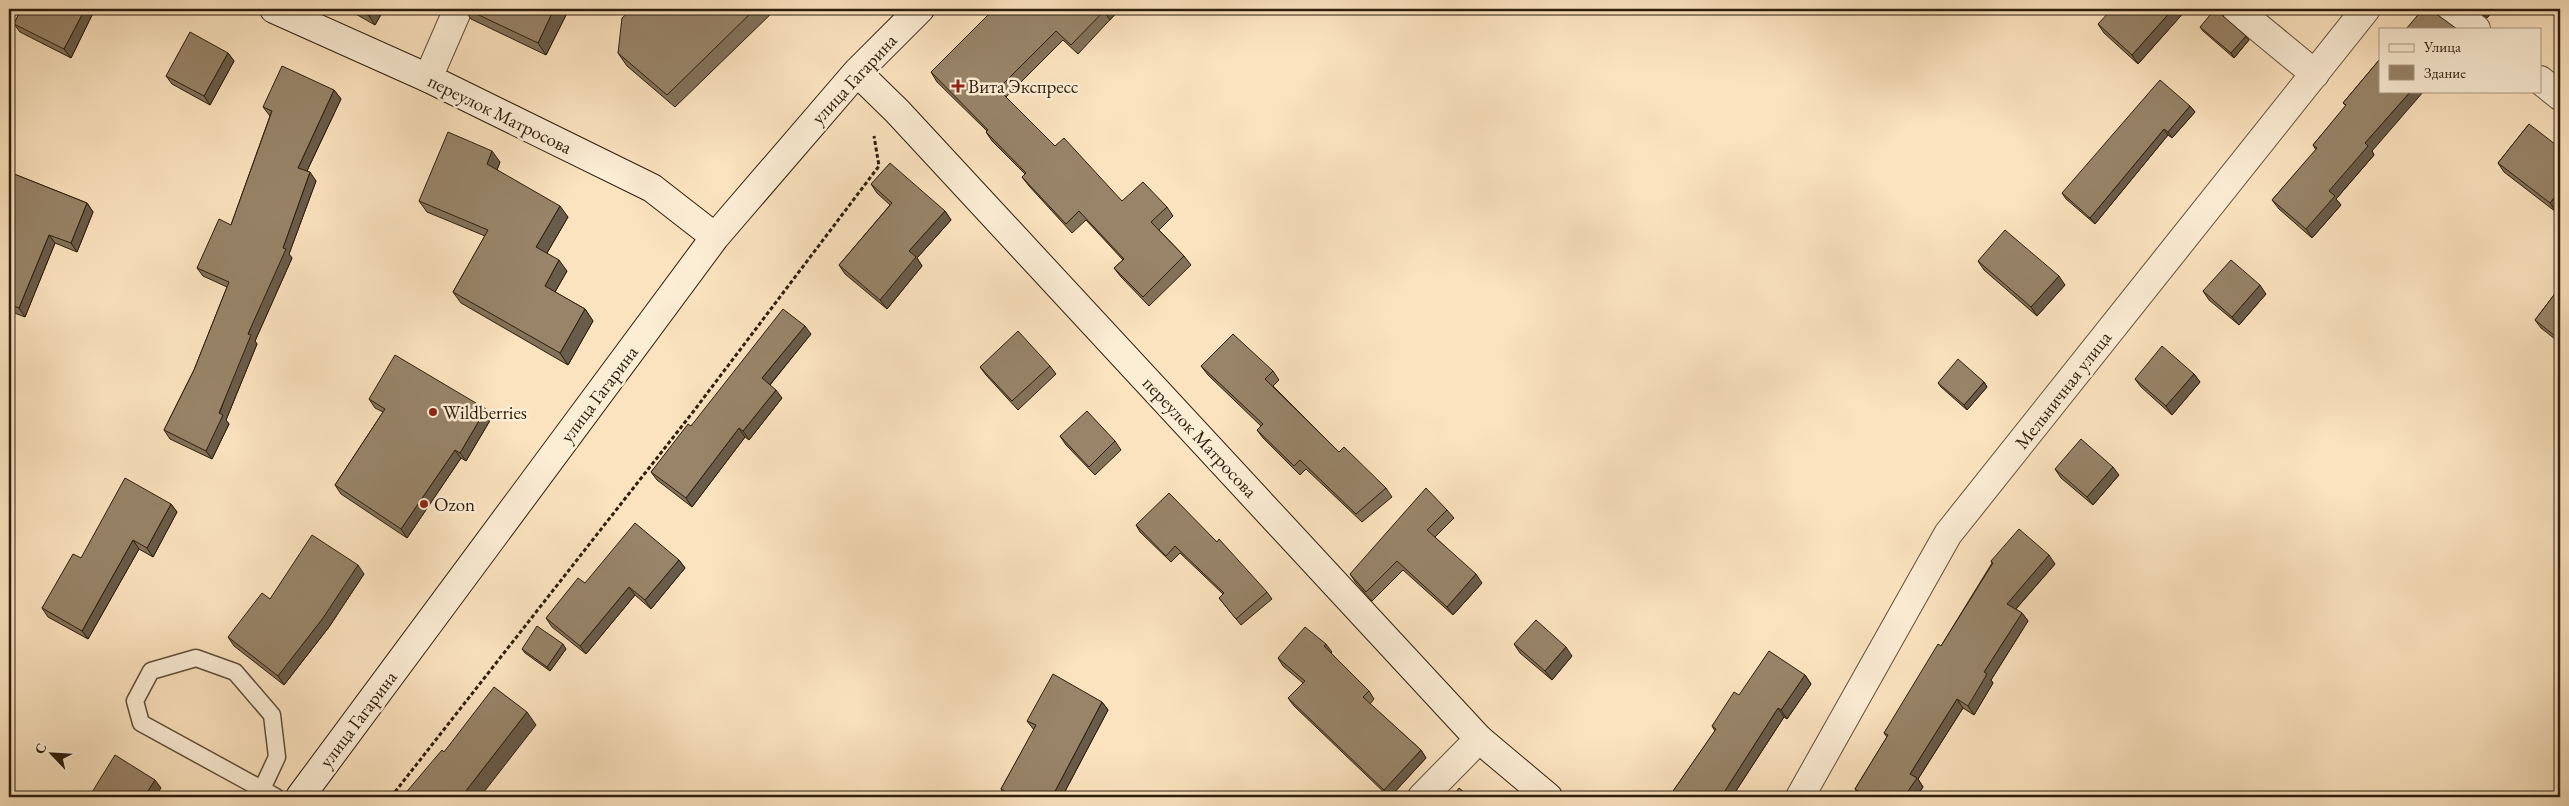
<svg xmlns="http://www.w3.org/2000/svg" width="2569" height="806" viewBox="0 0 2569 806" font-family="'EB Garamond',serif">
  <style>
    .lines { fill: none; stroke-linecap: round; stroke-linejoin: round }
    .lane-casing { stroke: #604f39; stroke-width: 19 }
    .street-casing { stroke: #604f39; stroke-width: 30 }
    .secondary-casing { stroke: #2d1e0c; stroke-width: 30 }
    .path { stroke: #2d1e0c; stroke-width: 3; stroke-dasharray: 4 2.5; stroke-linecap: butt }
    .lane { stroke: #fcedd5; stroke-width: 16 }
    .street { stroke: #fcedd5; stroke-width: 28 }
    .secondary { stroke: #fcedd5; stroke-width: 28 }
    .wall { fill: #83725a; stroke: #2d1e0c }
    .shaded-wall { fill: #6a5c4a; stroke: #2d1e0c }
    .building { fill: #988469; stroke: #2d1e0c }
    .poi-dot { fill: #8f2418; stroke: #fcedd5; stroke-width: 2 }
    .labels { text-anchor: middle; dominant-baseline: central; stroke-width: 5; stroke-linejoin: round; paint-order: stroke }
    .street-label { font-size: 19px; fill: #2d1e0c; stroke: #fcedd5 }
    .poi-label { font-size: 19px; fill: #2d1e0c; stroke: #fcedd5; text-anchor: start }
  </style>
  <rect width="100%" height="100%" fill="#fbe3bf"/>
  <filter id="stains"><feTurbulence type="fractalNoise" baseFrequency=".004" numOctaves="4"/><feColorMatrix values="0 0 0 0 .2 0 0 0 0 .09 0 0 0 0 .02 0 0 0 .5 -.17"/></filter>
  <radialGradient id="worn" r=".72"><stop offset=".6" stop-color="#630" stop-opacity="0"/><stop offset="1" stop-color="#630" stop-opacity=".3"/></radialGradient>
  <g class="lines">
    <defs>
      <path id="lane" d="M 262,789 L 277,757 L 272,715 L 235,672 L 196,658 L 151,671 L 135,701 L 141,723 L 276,797"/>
      <path id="street" d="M 2236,9 L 2315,74
        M 2451,9 L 2476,29
        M 428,78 L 458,9
        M 2540,80 L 2560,96
        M 1422,797 L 1479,739
        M 1800,797 L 1948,534 L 2366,9"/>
      <path id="secondary" d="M 274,9 L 428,78 L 652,188 L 715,237
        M 857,72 L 897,111 L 1479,739 L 1548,797
        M 300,797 L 715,237 L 857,72 L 920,9"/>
    </defs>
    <use href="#lane" class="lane-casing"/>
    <use href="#street" class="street-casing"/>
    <use href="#secondary" class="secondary-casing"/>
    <path class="path" d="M 391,797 L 693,412 L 879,166 L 874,136"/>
    <use href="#lane" class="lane"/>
    <use href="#street" class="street"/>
    <use href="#secondary" class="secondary"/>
  </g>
  <path class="wall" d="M 21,9 L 95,9 L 71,58 L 20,32 L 14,24 Z
    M 347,9 L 384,9 L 375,25 Z
    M 464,9 L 569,9 L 546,55 L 471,19 Z
    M 632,9 L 776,9 L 675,107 L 627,66 L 618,53 Z
    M 1120,9 L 1078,54 L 1063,40 L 1006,97 L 1055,146 L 1122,201 L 1167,207 L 1173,216 L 1159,230 L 1184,256 L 1191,265 L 1149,306 L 1121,277 L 1114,268 L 1123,260 L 1086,220 L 1072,233 L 1029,186 L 1022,177 L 1025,174 L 992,141 L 986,132 L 987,131 L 937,82 L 931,72 L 1010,14 Z
    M 2475,9 L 2495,9 L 2487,18 Z
    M 2186,10 L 2138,64 L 2104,33 L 2098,24 Z
    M 2221,10 L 2224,18 L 2249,40 L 2234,58 L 2203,31 L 2200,27 Z
    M 228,53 L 234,61 L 210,105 L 172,84 L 166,76 Z
    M 2380,59 L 2372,151 L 2374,155 L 2336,199 L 2341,205 L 2312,238 L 2279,209 L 2272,200 L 2316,150 L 2313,145 L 2346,106 L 2343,103 Z
    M 334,90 L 341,99 L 307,171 L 316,181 L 289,254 L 292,258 L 255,341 L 257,344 L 226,420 L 229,424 L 212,459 L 170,439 L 164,430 L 194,370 L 227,287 L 203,276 L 197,268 L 231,225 L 270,116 L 263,107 Z
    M 2190,106 L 2195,112 L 2172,138 L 2168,135 L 2095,224 L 2066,199 L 2062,193 Z
    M 2529,124 L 2556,212 L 2504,172 L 2498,163 Z
    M 500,162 L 497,170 L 568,217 L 547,253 L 567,271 L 555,292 L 585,309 L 593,321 L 568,365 L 461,303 L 453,292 L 485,236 L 427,212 L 419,201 Z
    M 9,172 L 87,203 L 93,212 L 77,252 L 55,243 L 25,317 L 9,311 Z
    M 871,184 L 945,211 L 951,220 L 917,258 L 922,266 L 887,309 L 845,274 L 839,265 L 890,205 L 877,193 Z
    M 1978,261 L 2065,285 L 2037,316 L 1984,270 Z
    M 2560,287 L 2560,343 L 2541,328 L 2535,320 Z
    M 2203,291 L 2266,294 L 2239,325 L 2209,300 Z
    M 811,334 L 770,385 L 782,398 L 749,440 L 745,437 L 692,507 L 657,480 L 651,472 L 691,426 Z
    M 1050,366 L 1056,374 L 1018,410 L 986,375 L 980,367 Z
    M 1201,366 L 1273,371 L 1279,380 L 1273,386 L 1339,452 L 1386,488 L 1392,497 L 1362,522 L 1306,469 L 1300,475 L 1263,438 L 1257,430 L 1261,426 L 1208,375 Z
    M 2194,374 L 2200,382 L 2172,415 L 2141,387 L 2135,379 Z
    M 1984,382 L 1987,387 L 1967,410 L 1941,387 L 1938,383 Z
    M 369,399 L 492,417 L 466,461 L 461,458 L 407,538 L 341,494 L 335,485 L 383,412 L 375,408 Z
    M 1060,436 L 1115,441 L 1121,450 L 1095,475 L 1066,445 Z
    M 2055,469 L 2119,475 L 2093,505 L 2061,478 Z
    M 171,504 L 177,512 L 153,557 L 139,549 L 88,639 L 48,617 L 42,608 L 81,558 Z
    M 1447,510 L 1454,518 L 1435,537 L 1482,583 L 1453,615 L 1403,570 L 1372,601 L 1356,583 L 1350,574 Z
    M 1136,525 L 1267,592 L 1272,599 L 1241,625 L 1219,598 L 1223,594 L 1180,553 L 1171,562 L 1140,532 Z
    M 679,560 L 685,568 L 651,609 L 635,595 L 586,654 L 552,627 L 546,618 L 585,583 Z
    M 1991,561 L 2055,564 L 2016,609 L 2022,613 L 2028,621 L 1991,680 L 1993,683 L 1974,715 L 1963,708 L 1918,779 L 1923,787 L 1916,797 L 1860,797 L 1855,789 L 1887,737 L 1884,733 L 1941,646 L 1992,563 Z
    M 364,574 L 329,627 L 284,685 L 234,646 L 228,637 L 270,599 Z
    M 1514,644 L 1572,656 L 1552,680 L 1520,653 Z
    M 522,649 L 566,649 L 550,671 L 525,653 Z
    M 1332,652 L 1331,653 L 1369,691 L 1374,699 L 1370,704 L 1421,750 L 1426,758 L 1390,797 L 1389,797 L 1294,706 L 1288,698 L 1303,683 L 1283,666 L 1278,658 Z
    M 1805,675 L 1811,684 L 1787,719 L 1784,717 L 1732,797 L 1669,797 L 1715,731 L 1712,726 L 1739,695 Z
    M 1102,702 L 1108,710 L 1062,797 L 1006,797 L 1001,789 L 1034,730 L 1027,721 Z"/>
  <path class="shaded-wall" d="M 85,9 L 95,9 L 71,58 L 64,49 Z
    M 373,9 L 384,9 L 375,25 L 369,16 Z
    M 554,9 L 569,9 L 546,55 L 538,43 Z
    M 1106,9 L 1120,9 L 1110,20 L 1104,11 Z
    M 2173,9 L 2185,9 L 2186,10 L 2138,64 L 2132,55 Z
    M 2482,9 L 2495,9 L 2487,18 L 2481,10 Z
    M 2246,36 L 2249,40 L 2234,58 L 2231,53 Z
    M 228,53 L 234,61 L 210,105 L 204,96 Z
    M 334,90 L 341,99 L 304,177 L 298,168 Z
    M 2411,91 L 2424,91 L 2372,151 L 2374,155 L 2336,199 L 2341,205 L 2312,238 L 2306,229 L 2329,191 L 2365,143 Z
    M 2190,106 L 2195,112 L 2172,138 L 2168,132 Z
    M 2164,129 L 2168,135 L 2095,224 L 2090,218 Z
    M 492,151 L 500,162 L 495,175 L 487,164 Z
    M 310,172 L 316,181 L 289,254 L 292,258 L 255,341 L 257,344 L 226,420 L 229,424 L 212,459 L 206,451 L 248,334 L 283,248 Z
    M 2560,190 L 2560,206 L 2556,212 L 2550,203 Z
    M 87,203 L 93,212 L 77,252 L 71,243 Z
    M 560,206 L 568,217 L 544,258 L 536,247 Z
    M 945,211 L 951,220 L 917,258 L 922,266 L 887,309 L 880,300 L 909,251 Z
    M 49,235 L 55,243 L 25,317 L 19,308 Z
    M 559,260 L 567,271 L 552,297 L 545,286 Z
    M 2059,276 L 2065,285 L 2037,316 L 2031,307 Z
    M 2260,285 L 2266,294 L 2239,325 L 2232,317 Z
    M 585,309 L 593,321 L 568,365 L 560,353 Z
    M 805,326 L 811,334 L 768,387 L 762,378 Z
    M 2194,374 L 2200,382 L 2172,415 L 2166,406 Z
    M 1984,382 L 1987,387 L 1967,410 L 1964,405 Z
    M 776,390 L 782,398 L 749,440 L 743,431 Z
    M 486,409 L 492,417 L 466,461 L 460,453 Z
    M 739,428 L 745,437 L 692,507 L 686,498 Z
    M 455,450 L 461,458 L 407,538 L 401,529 Z
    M 2113,467 L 2119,475 L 2093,505 L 2087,497 Z
    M 171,504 L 177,512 L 153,557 L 147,548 Z
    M 133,540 L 139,549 L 88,639 L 82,631 Z
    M 2049,555 L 2055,564 L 2013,612 L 2007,604 Z
    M 679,560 L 685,568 L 651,609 L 645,600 Z
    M 358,565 L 364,574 L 329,627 L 284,685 L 278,676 Z
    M 1476,574 L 1482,583 L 1453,615 L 1447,607 Z
    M 629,587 L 635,595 L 586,654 L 580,646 Z
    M 2022,613 L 2028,621 L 1991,680 L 1993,683 L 1974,715 L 1968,706 L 1984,672 Z
    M 563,644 L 566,649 L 550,671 L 547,667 Z
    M 1326,644 L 1332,652 L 1330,654 L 1324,646 Z
    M 1566,647 L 1572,656 L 1552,680 L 1545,671 Z
    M 9,649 L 13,655 L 9,671 Z
    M 1805,675 L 1811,684 L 1787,719 L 1781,710 Z
    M 1957,699 L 1963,708 L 1918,779 L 1923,787 L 1916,797 L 1904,797 L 1910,774 Z
    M 1102,702 L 1108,710 L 1062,797 L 1052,797 Z
    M 1778,708 L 1784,717 L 1732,797 L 1721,797 Z
    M 527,712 L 536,725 L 480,797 L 463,797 L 462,796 Z
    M 1421,750 L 1426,758 L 1390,797 L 1389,797 L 1384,790 Z
    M 155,780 L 161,788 L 155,797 L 144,797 Z"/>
  <path class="building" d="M 21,9 L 85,9 L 64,49 L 14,24 Z
    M 356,9 L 373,9 L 369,16 Z
    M 466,9 L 554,9 L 538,43 Z
    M 632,9 L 755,9 L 667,95 L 618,53 L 622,18 Z
    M 994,9 L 1005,9 L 1010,14 L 1014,9 L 1106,9 L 1071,45 L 1056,31 L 998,89 L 1055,146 L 1064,138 L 1122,201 L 1143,182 L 1167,207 L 1151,222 L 1184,256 L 1143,297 L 1114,268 L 1124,259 L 1079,211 L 1066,224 L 1022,177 L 1026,173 L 986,132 L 988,130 L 931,72 Z
    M 2112,9 L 2173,9 L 2132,55 L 2098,24 Z
    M 2215,9 L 2219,9 L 2223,16 L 2246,36 L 2231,53 L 2200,27 Z
    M 2423,9 L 2433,9 L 2435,13 L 2457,29 L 2406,29 Z
    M 190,32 L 228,53 L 204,96 L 166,76 Z
    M 2380,59 L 2380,91 L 2411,91 L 2365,143 L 2368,146 L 2329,191 L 2335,196 L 2306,229 L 2272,200 L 2317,148 L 2313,145 L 2346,105 L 2343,103 Z
    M 282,66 L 334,90 L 298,168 L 310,172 L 283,248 L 286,249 L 248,334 L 251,335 L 219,413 L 223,415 L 206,451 L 164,430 L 194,370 L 229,282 L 197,268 L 219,219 L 231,225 L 272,111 L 263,107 Z
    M 2160,80 L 2190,106 L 2168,132 L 2164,129 L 2090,218 L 2062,193 Z
    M 2529,124 L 2560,148 L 2560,190 L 2550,203 L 2498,163 Z
    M 448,132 L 492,151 L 487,164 L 560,206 L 536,247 L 559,260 L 545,286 L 585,309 L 560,353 L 453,292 L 488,230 L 419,201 Z
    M 890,163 L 945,211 L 909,251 L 916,257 L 880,300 L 839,265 L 892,203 L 871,184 Z
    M 9,172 L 87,203 L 71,243 L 49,235 L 19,308 L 9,304 Z
    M 2005,230 L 2059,276 L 2031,307 L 1978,261 Z
    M 2231,260 L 2260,285 L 2232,317 L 2203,291 Z
    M 2560,287 L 2560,340 L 2535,320 Z
    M 783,309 L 805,326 L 762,378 L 776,390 L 743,431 L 739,428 L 686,498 L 651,472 L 688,424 L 691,426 Z
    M 1018,331 L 1050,366 L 1012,401 L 980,367 Z
    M 1233,334 L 1273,371 L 1265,379 L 1339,452 L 1344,447 L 1386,488 L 1356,514 L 1300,460 L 1294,466 L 1257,430 L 1263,424 L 1201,366 Z
    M 2162,346 L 2194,374 L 2166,406 L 2135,379 Z
    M 395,355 L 486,409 L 460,453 L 455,450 L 401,529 L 335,485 L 385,409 L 369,399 Z
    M 1958,359 L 1984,382 L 1964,405 L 1938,383 Z
    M 1087,411 L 1115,441 L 1089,467 L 1060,436 Z
    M 2081,439 L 2113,467 L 2087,497 L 2055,469 Z
    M 125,478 L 171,504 L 147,548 L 133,540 L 82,631 L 42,608 L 73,554 L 81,558 Z
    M 1426,488 L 1447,510 L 1427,530 L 1476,574 L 1447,607 L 1397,561 L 1366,592 L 1350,574 Z
    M 1169,493 L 1217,542 L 1219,539 L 1267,592 L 1236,619 L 1219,598 L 1224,593 L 1175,546 L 1166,556 L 1136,525 Z
    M 635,523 L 679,560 L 645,600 L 629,587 L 580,646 L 546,618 L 578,578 L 585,583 Z
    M 2019,529 L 2049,555 L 2007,604 L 2022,613 L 1984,672 L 1987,674 L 1968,706 L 1957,699 L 1910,774 L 1917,778 L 1904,797 L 1868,797 L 1855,789 L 1888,735 L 1884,733 L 1938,644 L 1941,646 L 1993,563 L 1991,561 Z
    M 312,535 L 358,565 L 323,618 L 278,676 L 228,637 L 262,593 L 270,599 Z
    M 1536,620 L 1566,647 L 1545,671 L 1514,644 Z
    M 537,626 L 563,644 L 547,667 L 522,649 Z
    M 1305,627 L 1326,644 L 1324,646 L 1369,691 L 1363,697 L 1421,750 L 1384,790 L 1288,698 L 1305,681 L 1278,658 Z
    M 1769,651 L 1805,675 L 1781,710 L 1778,708 L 1721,797 L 1669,797 L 1716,729 L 1712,726 L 1734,692 L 1739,695 Z
    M 1053,674 L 1102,702 L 1052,797 L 1015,797 L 1001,789 L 1036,725 L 1027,721 Z
    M 494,687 L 527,712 L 462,796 L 463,797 L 404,797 L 403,796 L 442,750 L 444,752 Z
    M 115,755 L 155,780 L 144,797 L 89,797 Z
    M 1459,788 L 1470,797 L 1452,797 Z"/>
  <g class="poi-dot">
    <path d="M955.5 78.5h5v5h5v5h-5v5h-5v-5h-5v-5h5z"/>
    <circle cx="433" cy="412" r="5"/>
    <circle cx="424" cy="504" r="5"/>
  </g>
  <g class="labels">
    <g class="street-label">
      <text transform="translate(854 79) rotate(-47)">улица Гагарина</text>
      <text transform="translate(500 114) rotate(26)">переулок Матросова</text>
      <text transform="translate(2063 390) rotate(-52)">Мельничная улица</text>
      <text transform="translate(599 394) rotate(-53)">улица Гагарина</text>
      <text transform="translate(1200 437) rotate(47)">переулок Матросова</text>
      <text transform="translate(358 719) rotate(-53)">улица Гагарина</text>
    </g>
    <g class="poi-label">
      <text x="968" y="86">Вита Экспресс</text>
      <text x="443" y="412">Wildberries</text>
      <text x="434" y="504">Ozon</text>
    </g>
  </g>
  <rect width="2569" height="806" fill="none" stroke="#fbe3bf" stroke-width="30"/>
  <rect x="10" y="10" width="2549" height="786" fill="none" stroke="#2d1e0c" stroke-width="2.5"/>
  <rect x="15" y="15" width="2539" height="776" fill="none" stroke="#2d1e0c"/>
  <rect x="2379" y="28" width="162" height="65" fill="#fcedd5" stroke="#a99a85"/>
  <rect x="2389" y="44" width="25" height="8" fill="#fcedd5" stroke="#a99a85"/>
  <text x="2424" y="52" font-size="15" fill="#2d1e0c">Улица</text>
  <rect x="2389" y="65" width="25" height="15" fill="#988469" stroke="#a99a85"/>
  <text x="2424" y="78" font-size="15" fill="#2d1e0c">Здание</text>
  <g transform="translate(52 754) rotate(295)" stroke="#fcedd5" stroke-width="4" paint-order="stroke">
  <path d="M0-4L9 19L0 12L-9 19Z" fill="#2d1e0c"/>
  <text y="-8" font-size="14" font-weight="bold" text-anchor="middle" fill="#2d1e0c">С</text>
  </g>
  <rect width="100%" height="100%" filter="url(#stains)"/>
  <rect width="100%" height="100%" fill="url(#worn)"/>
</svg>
